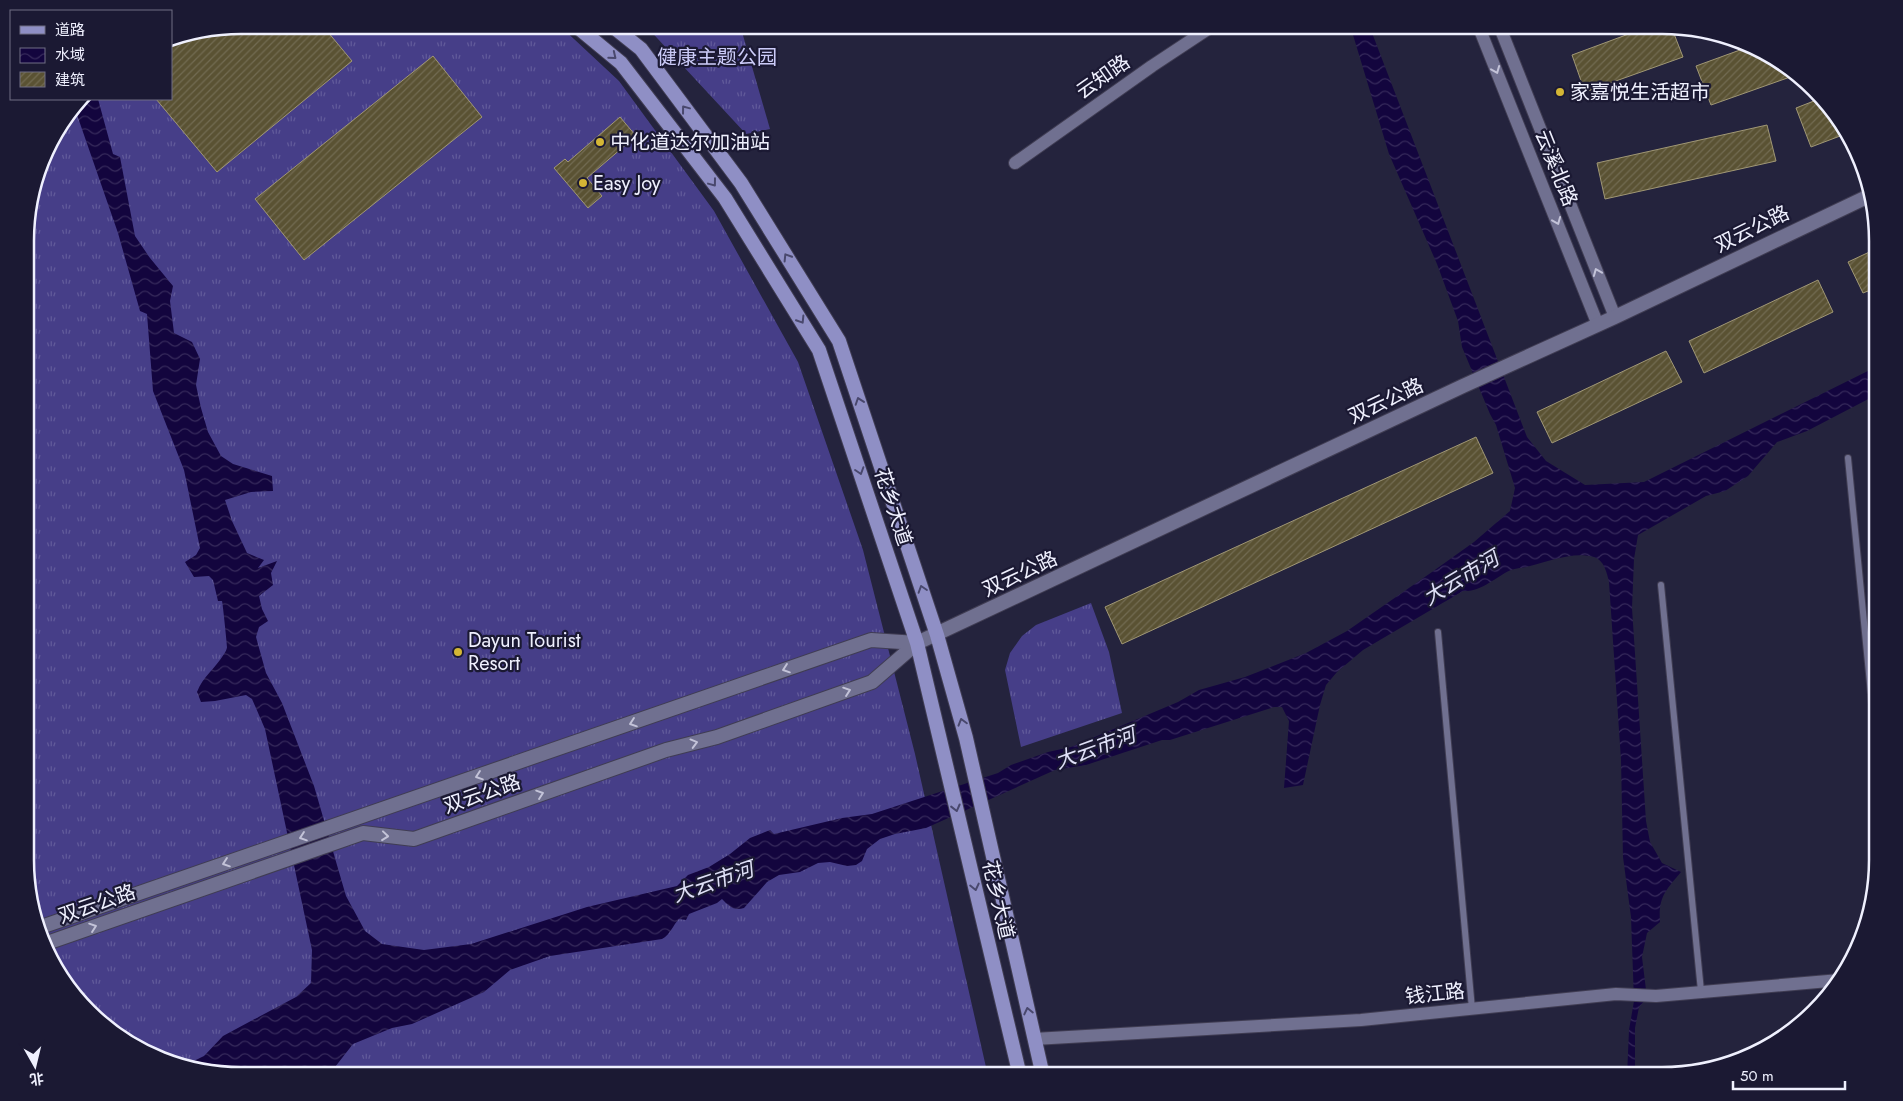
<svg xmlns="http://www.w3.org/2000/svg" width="1903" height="1101" viewBox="0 0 1903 1101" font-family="Jost,'Noto Sans SC',sans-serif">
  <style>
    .grass { fill: url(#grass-tufts) }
    .water { fill: url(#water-waves) }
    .building { fill: url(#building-hatch); stroke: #a09775 }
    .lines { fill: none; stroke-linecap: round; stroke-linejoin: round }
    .service-casing { stroke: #403d53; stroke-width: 8 }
    .minor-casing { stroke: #403d53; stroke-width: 14 }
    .tertiary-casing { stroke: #403d53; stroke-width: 16 }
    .primary-casing { stroke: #403d53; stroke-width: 16 }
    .service { stroke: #707090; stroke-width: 6 }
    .minor { stroke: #707090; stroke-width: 12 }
    .tertiary { stroke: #707090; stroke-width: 14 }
    .primary { stroke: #8f8fc5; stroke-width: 14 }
    .oneway { stroke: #49486d }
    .oneway2 { stroke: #c3c3d8 }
    .poi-dot { fill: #d4b635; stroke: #1b1933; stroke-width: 2 }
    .labels { text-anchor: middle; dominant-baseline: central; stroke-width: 4.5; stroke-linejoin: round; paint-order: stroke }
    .park-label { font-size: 20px; fill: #cbcbf8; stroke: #1b1933 }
    .street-label { font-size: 20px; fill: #eff0fe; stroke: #1b1933 }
    .poi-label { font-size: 20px; fill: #eff0fe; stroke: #1b1933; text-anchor: start }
    .water-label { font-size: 21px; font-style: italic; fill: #dfe0f7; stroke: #1b1933 }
    .rim { fill: none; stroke: #eff0fe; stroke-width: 2.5 }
  </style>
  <defs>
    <pattern id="grass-tufts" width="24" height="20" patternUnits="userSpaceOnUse" patternTransform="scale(1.25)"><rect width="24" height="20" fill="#463e88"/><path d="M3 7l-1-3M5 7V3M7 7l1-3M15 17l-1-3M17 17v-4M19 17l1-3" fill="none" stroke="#615a9a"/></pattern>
    <pattern id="water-waves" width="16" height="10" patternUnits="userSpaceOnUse" patternTransform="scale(1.25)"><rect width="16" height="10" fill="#13053e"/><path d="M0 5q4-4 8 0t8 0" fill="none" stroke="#362a5b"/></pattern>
    <pattern id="building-hatch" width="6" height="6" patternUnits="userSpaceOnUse" patternTransform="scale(1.25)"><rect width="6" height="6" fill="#5a5233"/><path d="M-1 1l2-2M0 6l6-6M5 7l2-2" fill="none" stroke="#726b52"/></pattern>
  </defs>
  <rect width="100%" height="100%" fill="#24233d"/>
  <path class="grass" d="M 240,25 L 559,25 L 619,81 L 714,211 L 798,362 L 863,550 L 915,754 L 988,1076 L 240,1076 L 184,1069 L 132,1047 L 61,980 L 27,888 L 27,213 L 47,145 L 83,99 L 171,99 L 171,39 Z
    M 645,25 L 740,25 L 770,129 L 746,134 Z
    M 1091,603 L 1109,652 L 1122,713 L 1021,747 L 1005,670 L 1010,653 L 1022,636 L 1036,625 Z"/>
  <path class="water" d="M 1350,25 L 1369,25 L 1527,437 L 1546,461 L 1585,485 L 1644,482 L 1878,366 L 1878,394 L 1807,431 L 1777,442 L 1748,476 L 1725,491 L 1706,496 L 1638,535 L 1634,559 L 1632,608 L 1646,821 L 1650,842 L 1662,863 L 1681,872 C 1666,890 1658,897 1660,922 L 1647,933 L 1642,957 L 1647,998 L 1639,1007 L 1635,1028 L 1635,1076 L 1627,1076 L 1629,1030 L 1634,1001 L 1631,917 L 1623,857 L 1621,760 L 1609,582 C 1607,573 1604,560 1594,557 C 1574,551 1549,561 1530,566 C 1524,568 1517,568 1511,570 C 1495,577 1482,592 1463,591 L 1363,650 L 1337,672 L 1326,685 L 1320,705 L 1303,785 L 1284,788 L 1289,721 L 1282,707 L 1274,707 L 1170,740 L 1162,740 L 1086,765 L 1055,770 L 926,828 L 895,834 L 880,839 L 867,849 L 862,861 L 856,865 L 847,866 L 830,862 L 818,863 L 800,872 L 779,875 L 767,882 L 744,908 C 733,911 729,906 722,899 L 717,903 L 689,914 L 686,920 L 679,919 C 673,925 670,935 662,939 L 550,956 L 510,970 L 484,992 L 412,1024 L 392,1028 L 353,1044 L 335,1067 L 325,1076 L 240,1076 L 181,1067 L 204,1056 L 223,1036 L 296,997 L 311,983 L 312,950 L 265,729 L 252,699 L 246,695 L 215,701 L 201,702 L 197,692 C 203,676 215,669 224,654 C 225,653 227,649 227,647 C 227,645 223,605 222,601 L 218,601 L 213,580 L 209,576 L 194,577 L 185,562 L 196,555 L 200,548 L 184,470 L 153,391 L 147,314 L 140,311 L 118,233 L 75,109 L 83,99 L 98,99 L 113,154 L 120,157 L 135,236 L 150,258 L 173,286 L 170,301 L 174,333 L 192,342 L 200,359 L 196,385 L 201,408 L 208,432 L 221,456 L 233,464 L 272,476 L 273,491 L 251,492 L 225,500 L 232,521 L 247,553 L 264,560 L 258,568 L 277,561 L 271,573 L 273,585 L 259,596 L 262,609 L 268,621 L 259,627 L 256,637 L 266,673 L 282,703 L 314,786 L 346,896 L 365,931 L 382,944 L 424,950 L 471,944 L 587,907 L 677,886 L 688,875 L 709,867 L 730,854 L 750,838 L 770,830 L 774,834 L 842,818 L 872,814 L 998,773 L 1011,765 L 1048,752 L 1071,747 L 1178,702 L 1199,690 L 1245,677 L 1306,653 L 1347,631 L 1432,572 L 1474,542 L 1510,511 L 1515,488 L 1496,425 L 1490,414 L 1462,347 L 1458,321 L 1437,264 L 1389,154 Z"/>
  <path class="building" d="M 240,25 L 322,25 L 352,61 L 217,172 L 156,99 L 171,99 L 171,39 Z
    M 1653,25 L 1671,26 L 1683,57 L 1585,92 L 1572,55 Z
    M 1751,46 L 1771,54 L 1793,76 L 1711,105 L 1696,66 Z
    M 433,56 L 482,117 L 304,260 L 255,199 Z
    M 1819,99 L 1842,121 L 1848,133 L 1811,147 L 1796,108 Z
    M 620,117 L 636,136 L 587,178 L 602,196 L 588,208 L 554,168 L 565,159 L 568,162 Z
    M 1767,125 L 1776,161 L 1605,199 L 1597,163 Z
    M 1878,248 L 1878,287 L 1863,293 L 1848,262 Z
    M 1818,280 L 1833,312 L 1704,373 L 1689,341 Z
    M 1666,351 L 1682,382 L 1552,443 L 1537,412 Z
    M 1476,437 L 1493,473 L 1122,644 L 1105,607 Z"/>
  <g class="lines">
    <defs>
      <path id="service" d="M 1848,458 L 1878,766
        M 1661,585 L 1701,991
        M 1438,632 L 1472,1009"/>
      <path id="minor" d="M 1478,25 L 1598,325
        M 1499,25 L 1615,317
        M 1015,163 L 1152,66 L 1214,25
        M 1034,1039 L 1361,1020 L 1616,994 L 1656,996 L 1840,980"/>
      <path id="tertiary" d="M 41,927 L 871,640 L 917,643
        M 47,943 L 363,833 L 414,839 L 666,750 L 717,737 L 872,682 L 917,643 L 1463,386 L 1615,317 L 1871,195"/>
      <path id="primary" d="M 575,25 L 621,63 L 725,198 L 819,350 L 917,643 L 1020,1076
        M 611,25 L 641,49 L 741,183 L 839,341 L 937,635 L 966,738 L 1043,1076"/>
    </defs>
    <use href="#service" class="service-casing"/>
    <use href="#minor" class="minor-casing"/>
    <use href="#tertiary" class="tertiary-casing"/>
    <use href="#primary" class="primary-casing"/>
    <use href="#service" class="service"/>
    <use href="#minor" class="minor"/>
    <use href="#tertiary" class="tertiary"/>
    <use href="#primary" class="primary"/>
  </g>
  <defs><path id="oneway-chevron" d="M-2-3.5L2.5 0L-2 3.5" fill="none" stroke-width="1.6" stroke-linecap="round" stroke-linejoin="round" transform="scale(1.25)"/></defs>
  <g class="oneway">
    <use href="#oneway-chevron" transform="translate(613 56) rotate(39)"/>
    <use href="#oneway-chevron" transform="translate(685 109) rotate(-127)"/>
    <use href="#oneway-chevron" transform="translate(713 183) rotate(53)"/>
    <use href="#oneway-chevron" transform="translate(787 257) rotate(-122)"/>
    <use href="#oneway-chevron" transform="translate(801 320) rotate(58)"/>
    <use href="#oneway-chevron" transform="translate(859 401) rotate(-109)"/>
    <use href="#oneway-chevron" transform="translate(860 471) rotate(72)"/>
    <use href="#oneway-chevron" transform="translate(922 589) rotate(-108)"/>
    <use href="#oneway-chevron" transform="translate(962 722) rotate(-106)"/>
    <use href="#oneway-chevron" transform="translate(956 808) rotate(76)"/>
    <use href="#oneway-chevron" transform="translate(975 887) rotate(77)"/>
    <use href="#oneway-chevron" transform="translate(1028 1011) rotate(-103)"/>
  </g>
  <g class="oneway2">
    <use href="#oneway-chevron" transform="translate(1496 70) rotate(68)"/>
    <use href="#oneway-chevron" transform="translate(1557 221) rotate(68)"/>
    <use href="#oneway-chevron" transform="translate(1597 272) rotate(-112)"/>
    <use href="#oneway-chevron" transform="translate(786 669) rotate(161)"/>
    <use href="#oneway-chevron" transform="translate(847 691) rotate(-19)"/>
    <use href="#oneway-chevron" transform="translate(633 723) rotate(161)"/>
    <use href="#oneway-chevron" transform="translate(694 743) rotate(-15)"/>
    <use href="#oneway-chevron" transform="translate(479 776) rotate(161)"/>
    <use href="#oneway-chevron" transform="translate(540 794) rotate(-19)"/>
    <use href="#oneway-chevron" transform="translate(385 836) rotate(6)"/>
    <use href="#oneway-chevron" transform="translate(303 837) rotate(161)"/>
    <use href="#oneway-chevron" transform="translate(226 863) rotate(161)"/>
    <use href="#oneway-chevron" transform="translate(93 927) rotate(-19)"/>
  </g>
  <g class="poi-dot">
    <circle cx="1560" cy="92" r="5"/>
    <circle cx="600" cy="142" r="5"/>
    <circle cx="583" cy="183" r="5"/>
    <circle cx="458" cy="652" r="5"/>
  </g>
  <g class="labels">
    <g class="park-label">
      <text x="717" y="57">健康主题公园</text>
    </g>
    <g class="street-label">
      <text transform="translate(1103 77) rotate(-35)">云知路</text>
      <text transform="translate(1556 168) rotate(68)">云溪北路</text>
      <text transform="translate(1752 229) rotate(-26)">双云公路</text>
      <text transform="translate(1386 401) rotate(-25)">双云公路</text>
      <text transform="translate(893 507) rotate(72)">花乡大道</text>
      <text transform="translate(1020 574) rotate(-25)">双云公路</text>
      <text transform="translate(482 794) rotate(-19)">双云公路</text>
      <text transform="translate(998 900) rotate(77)">花乡大道</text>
      <text transform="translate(97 904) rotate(-19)">双云公路</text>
      <text transform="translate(1435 994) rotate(-6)">钱江路</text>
    </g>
    <g class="poi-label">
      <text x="1570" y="92">家嘉悦生活超市</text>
      <text x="610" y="142">中化道达尔加油站</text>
      <text x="593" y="183">Easy Joy</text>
      <text x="468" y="640">Dayun Tourist<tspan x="468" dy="23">Resort</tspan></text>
    </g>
    <g class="water-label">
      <text transform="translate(1461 578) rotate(-31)">大云市河</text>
      <text transform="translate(1095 748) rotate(-20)">大云市河</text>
      <text transform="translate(713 882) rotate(-19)">大云市河</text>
    </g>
  </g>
  <path d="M0 0H1903V1101H0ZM241 34H1662A207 207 0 0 1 1869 241V860A207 207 0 0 1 1662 1067H241A207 207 0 0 1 34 860V241A207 207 0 0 1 241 34Z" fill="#1b1933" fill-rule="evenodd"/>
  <path class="rim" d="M241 34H1662A207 207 0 0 1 1869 241V860A207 207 0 0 1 1662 1067H241A207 207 0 0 1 34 860V241A207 207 0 0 1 241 34Z"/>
  <rect x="10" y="10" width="162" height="90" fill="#1b1933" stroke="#706f84"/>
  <rect x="20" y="26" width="25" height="8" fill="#8f8fc5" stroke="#706f84"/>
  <text x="55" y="35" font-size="15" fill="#eff0fe">道路</text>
  <rect x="20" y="48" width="25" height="15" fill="url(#water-waves)" stroke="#706f84"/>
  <text x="55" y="60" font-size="15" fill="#eff0fe">水域</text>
  <rect x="20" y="72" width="25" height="15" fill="url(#building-hatch)" stroke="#706f84"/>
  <text x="55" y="85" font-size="15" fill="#eff0fe">建筑</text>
  <g transform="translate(35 1066) rotate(172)" stroke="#1b1933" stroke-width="4" paint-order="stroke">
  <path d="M0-4L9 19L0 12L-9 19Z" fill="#eff0fe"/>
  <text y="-8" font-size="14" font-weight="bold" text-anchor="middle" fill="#eff0fe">北</text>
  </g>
  <path d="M1733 1081v8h112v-8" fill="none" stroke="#eff0fe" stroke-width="2.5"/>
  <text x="1740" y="1081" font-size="15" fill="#eff0fe" stroke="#1b1933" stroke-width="4" paint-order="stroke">50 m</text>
</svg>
